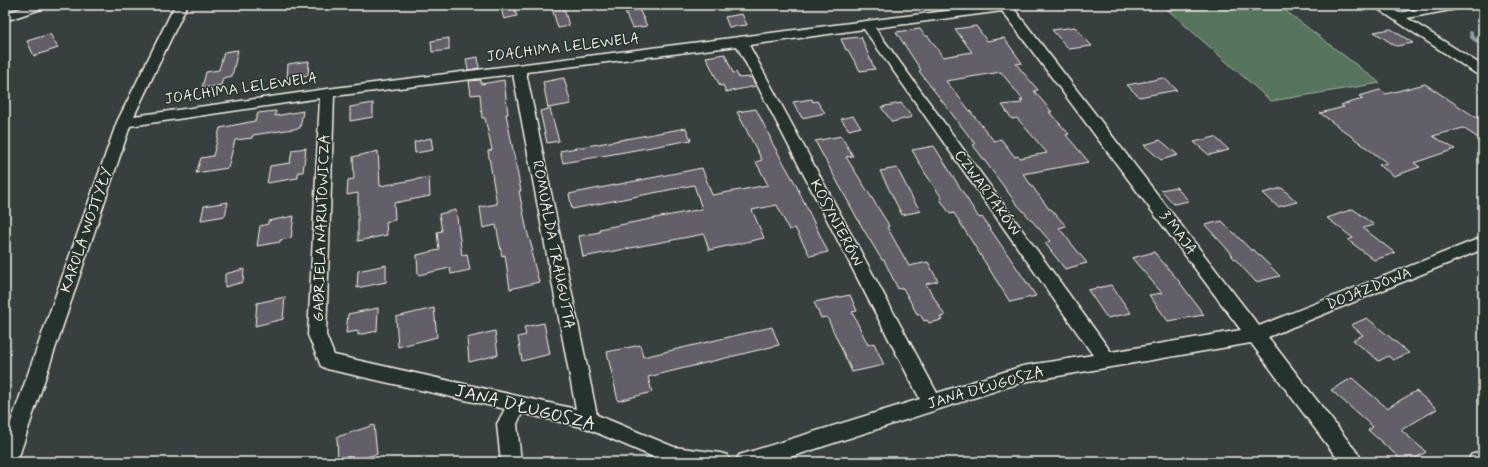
<svg xmlns="http://www.w3.org/2000/svg" width="1488" height="467" viewBox="0 0 1488 467" font-family="Mynerve,sans-serif">
  <style>
    .green { fill: #55745c; stroke: #a4b2a2 }
    .lines { fill: none; stroke-linecap: round; stroke-linejoin: round }
    .stream { stroke: #909ea1; stroke-width: 4 }
    .building { fill: #635e68; stroke: #f4f1e8; fill-rule: evenodd }
    .minor-casing { stroke: #f4f1e8; stroke-width: 3 }
    .minor { fill: #26332d; fill-rule: evenodd }
    .labels { text-anchor: middle; dominant-baseline: central; stroke-width: 3; stroke-linejoin: round; paint-order: stroke }
    .street-label { font-size: 15px; fill: #f4f1e8; stroke: #26332d }
    .near-street-label { font-size: 18px; fill: #f4f1e8; stroke: #26332d }
  </style>
  <rect width="100%" height="100%" fill="#38403f"/>
  <filter id="ink" filterUnits="userSpaceOnUse"><feTurbulence type="fractalNoise" baseFrequency=".025" numOctaves="2"/><feDisplacementMap in="SourceGraphic" scale="8" xChannelSelector="R" yChannelSelector="G"/><feConvolveMatrix kernelMatrix="1 2 1 2 8 2 1 2 1" color-interpolation-filters="sRGB"/></filter>
  <g filter="url(#ink)">
    <path class="green" d="M 1162,5 L 1278,5 L 1380,83 L 1271,101 Z"/>
    <g class="lines">
      <path class="stream" d="M 1471,33 L 1472,37 L 1483,46"/>
    </g>
    <path class="building" d="M 500,5 L 513,5 L 517,16 L 504,19 Z
      M 551,5 L 563,5 L 569,26 L 558,28 Z
      M 639,9 L 647,26 L 632,28 L 625,12 Z
      M 742,14 L 747,25 L 729,27 L 725,17 Z
      M 976,26 L 987,41 L 1004,38 L 1022,63 L 1016,64 L 1038,90 L 1034,91 L 1052,112 L 1049,112 L 1069,134 L 1066,135 L 1089,162 L 1023,174 L 1049,209 L 1051,209 L 1066,226 L 1059,228 L 1087,263 L 1065,269 L 1045,243 L 1050,241 L 1016,203 L 973,145 L 975,144 L 919,71 L 921,70 L 896,32 L 920,29 L 925,36 L 928,36 L 943,57 L 972,52 L 955,29 ZM 1001,72 L 1023,100 L 1020,100 L 1022,103 L 1002,105 L 1012,119 L 1017,118 L 1047,153 L 1020,158 L 1018,156 L 1015,157 L 1001,139 L 994,141 L 946,81 Z
      M 1075,27 L 1092,46 L 1069,49 L 1052,30 Z
      M 1391,29 L 1413,43 L 1396,46 L 1374,32 Z
      M 50,34 L 58,48 L 34,56 L 27,41 Z
      M 861,37 L 871,61 L 875,69 L 860,71 L 848,50 L 846,50 L 841,39 Z
      M 449,38 L 449,50 L 432,52 L 431,41 Z
      M 238,50 L 232,76 L 223,78 L 221,85 L 202,88 L 206,72 L 219,70 L 224,52 Z
      M 725,54 L 733,73 L 736,72 L 739,78 L 751,77 L 756,86 L 726,92 L 723,85 L 720,86 L 706,57 Z
      M 478,57 L 479,68 L 468,70 L 466,59 Z
      M 309,61 L 308,75 L 287,79 L 288,64 Z
      M 564,78 L 571,104 L 548,108 L 543,82 Z
      M 1164,78 L 1177,90 L 1139,97 L 1127,85 Z
      M 481,80 L 481,84 L 504,80 L 508,114 L 506,114 L 521,191 L 519,191 L 527,231 L 533,251 L 531,252 L 539,282 L 510,289 L 505,255 L 502,256 L 496,225 L 483,228 L 480,207 L 497,204 L 488,151 L 492,150 L 485,118 L 482,118 L 480,94 L 471,95 L 469,81 Z
      M 1425,84 L 1483,122 L 1483,141 L 1463,128 L 1433,136 L 1455,149 L 1414,163 L 1420,167 L 1394,176 L 1379,165 L 1387,163 L 1320,113 L 1344,107 L 1341,105 L 1363,99 L 1359,96 L 1380,90 L 1386,94 Z
      M 812,99 L 813,102 L 817,101 L 825,113 L 802,118 L 793,102 Z
      M 373,103 L 373,117 L 350,121 L 350,107 Z
      M 901,103 L 912,117 L 892,122 L 881,107 Z
      M 550,109 L 559,141 L 547,143 L 540,111 Z
      M 756,109 L 771,139 L 770,139 L 795,183 L 828,252 L 810,256 L 795,228 L 789,230 L 777,205 L 752,210 L 764,238 L 709,250 L 704,234 L 583,257 L 579,236 L 600,232 L 599,229 L 702,209 L 694,185 L 572,209 L 569,194 L 702,168 L 712,195 L 768,185 L 756,162 L 762,160 L 737,112 Z
      M 276,111 L 275,116 L 303,111 L 300,128 L 253,135 L 252,138 L 235,140 L 228,168 L 196,173 L 201,158 L 213,156 L 220,128 L 255,121 L 258,113 Z
      M 853,116 L 861,127 L 849,130 L 841,119 Z
      M 686,128 L 691,140 L 563,163 L 560,151 Z
      M 841,136 L 853,156 L 846,157 L 887,222 L 889,226 L 887,227 L 909,266 L 928,262 L 938,281 L 926,284 L 945,316 L 940,317 L 942,320 L 929,323 L 927,320 L 924,321 L 920,314 L 917,314 L 903,288 L 898,289 L 884,260 L 882,260 L 862,227 L 815,141 Z
      M 1215,137 L 1229,150 L 1209,155 L 1194,142 Z
      M 431,138 L 433,150 L 415,153 L 414,142 Z
      M 1160,140 L 1178,155 L 1161,160 L 1144,145 Z
      M 934,146 L 979,218 L 982,217 L 1036,296 L 1010,302 L 954,213 L 950,214 L 940,199 L 942,198 L 925,173 L 912,150 Z
      M 306,148 L 303,172 L 298,172 L 298,178 L 267,183 L 270,166 L 290,163 L 292,150 Z
      M 378,151 L 380,186 L 429,177 L 430,196 L 394,203 L 395,220 L 386,222 L 387,235 L 358,241 L 358,193 L 347,195 L 348,180 L 354,179 L 353,157 Z
      M 897,168 L 914,201 L 921,211 L 902,215 L 880,171 Z
      M 1176,187 L 1189,201 L 1174,204 L 1161,190 Z
      M 1282,188 L 1297,202 L 1278,207 L 1263,193 Z
      M 228,202 L 225,216 L 201,220 L 204,206 Z
      M 1353,209 L 1374,225 L 1363,228 L 1395,253 L 1374,260 L 1348,240 L 1353,238 L 1327,218 Z
      M 456,210 L 462,255 L 467,254 L 470,270 L 451,274 L 450,268 L 418,275 L 417,255 L 439,250 L 437,232 L 442,231 L 439,214 Z
      M 294,216 L 291,238 L 280,240 L 280,242 L 257,246 L 260,226 L 268,224 L 268,221 Z
      M 1222,221 L 1251,250 L 1254,250 L 1280,276 L 1256,282 L 1231,255 L 1233,255 L 1205,225 Z
      M 1154,252 L 1178,280 L 1204,315 L 1168,321 L 1149,295 L 1162,293 L 1132,258 Z
      M 386,265 L 386,282 L 357,288 L 358,271 Z
      M 244,269 L 243,282 L 225,287 L 225,274 Z
      M 1111,285 L 1131,313 L 1107,318 L 1088,290 Z
      M 850,295 L 857,311 L 852,312 L 868,345 L 874,343 L 884,365 L 852,372 L 827,317 L 821,318 L 814,302 Z
      M 285,297 L 283,319 L 255,326 L 257,303 Z
      M 378,308 L 377,331 L 358,335 L 358,331 L 346,333 L 348,314 Z
      M 434,308 L 437,337 L 398,347 L 396,317 Z
      M 1367,318 L 1409,353 L 1393,360 L 1388,356 L 1379,361 L 1353,340 L 1363,335 L 1351,325 Z
      M 544,323 L 550,354 L 522,361 L 518,337 L 526,335 L 524,327 Z
      M 772,327 L 779,345 L 648,377 L 652,392 L 618,401 L 607,352 L 640,345 L 643,357 Z
      M 495,331 L 498,355 L 469,362 L 467,338 Z
      M 1352,378 L 1387,408 L 1416,391 L 1437,409 L 1401,430 L 1426,452 L 1409,462 L 1404,462 L 1368,430 L 1373,427 L 1331,390 Z
      M 374,425 L 377,454 L 350,462 L 338,462 L 337,437 Z"/>
    <g class="lines">
      <defs>
        <path id="minor" d="M 31,5 L 49,5 L 47,7 L 5,21 L 5,13 Z
          M 175,5 L 187,5 L 134,116 L 327,89 L 994,5 L 1011,5 L 1259,326 L 1483,237 L 1483,249 L 1268,337 L 1359,455 L 1362,462 L 1340,462 L 1251,343 L 1023,382 L 775,462 L 736,462 L 739,455 L 746,453 L 920,399 L 737,46 L 526,72 L 597,415 L 674,447 L 720,453 L 727,455 L 730,462 L 665,462 L 586,428 L 522,413 L 517,424 L 521,462 L 501,462 L 497,424 L 505,409 L 327,369 L 321,366 L 308,335 L 320,98 L 130,126 L 17,462 L 5,462 L 5,439 L 117,122 ZM 1002,11 L 1241,330 L 1111,352 L 875,28 ZM 864,29 L 1093,355 L 1023,366 L 937,393 L 749,45 ZM 513,74 L 576,409 L 334,355 L 326,335 L 334,96 Z
          M 1372,5 L 1386,5 L 1399,13 L 1439,5 L 1462,5 L 1456,9 L 1407,18 L 1483,66 L 1483,76 L 1478,75 Z
          M 1483,451 L 1483,462 L 1468,462 L 1471,455 Z"/>
      </defs>
      <use href="#minor" class="minor-casing"/>
      <use href="#minor" class="minor"/>
    </g>
  </g>
  <g class="labels">
    <g class="street-label">
      <text transform="translate(563 48) rotate(-7)">JOACHIMA LELEWELA</text>
      <text transform="translate(241 89) rotate(-8)">JOACHIMA LELEWELA</text>
      <text transform="translate(987 193) rotate(54)">CZWARTAKÓW</text>
      <text transform="translate(836 223) rotate(62)">KOSYNIERÓW</text>
      <text transform="translate(322 228) rotate(-88)">GABRIELA NARUTOWICZA</text>
      <text transform="translate(87 230) rotate(-71)">KAROLA WOJTYŁY</text>
      <text transform="translate(1178 233) rotate(53)">3 MAJA</text>
      <text transform="translate(553 245) rotate(79)">ROMUALDA TRAUGUTTA</text>
      <text transform="translate(1369 289) rotate(-22)">DOJAZDOWA</text>
      <text transform="translate(986 388) rotate(-16)">JANA DŁUGOSZA</text>
    </g>
    <g class="near-street-label">
      <text transform="translate(525 408) rotate(14)">JANA DŁUGOSZA</text>
    </g>
  </g>
  <rect width="1488" height="467" fill="none" stroke="#26332d" stroke-width="20"/>
  <rect x="10" y="10" width="1468" height="447" fill="none" stroke="#f4f1e8" stroke-width="1.5" filter="url(#ink)"/>
</svg>
